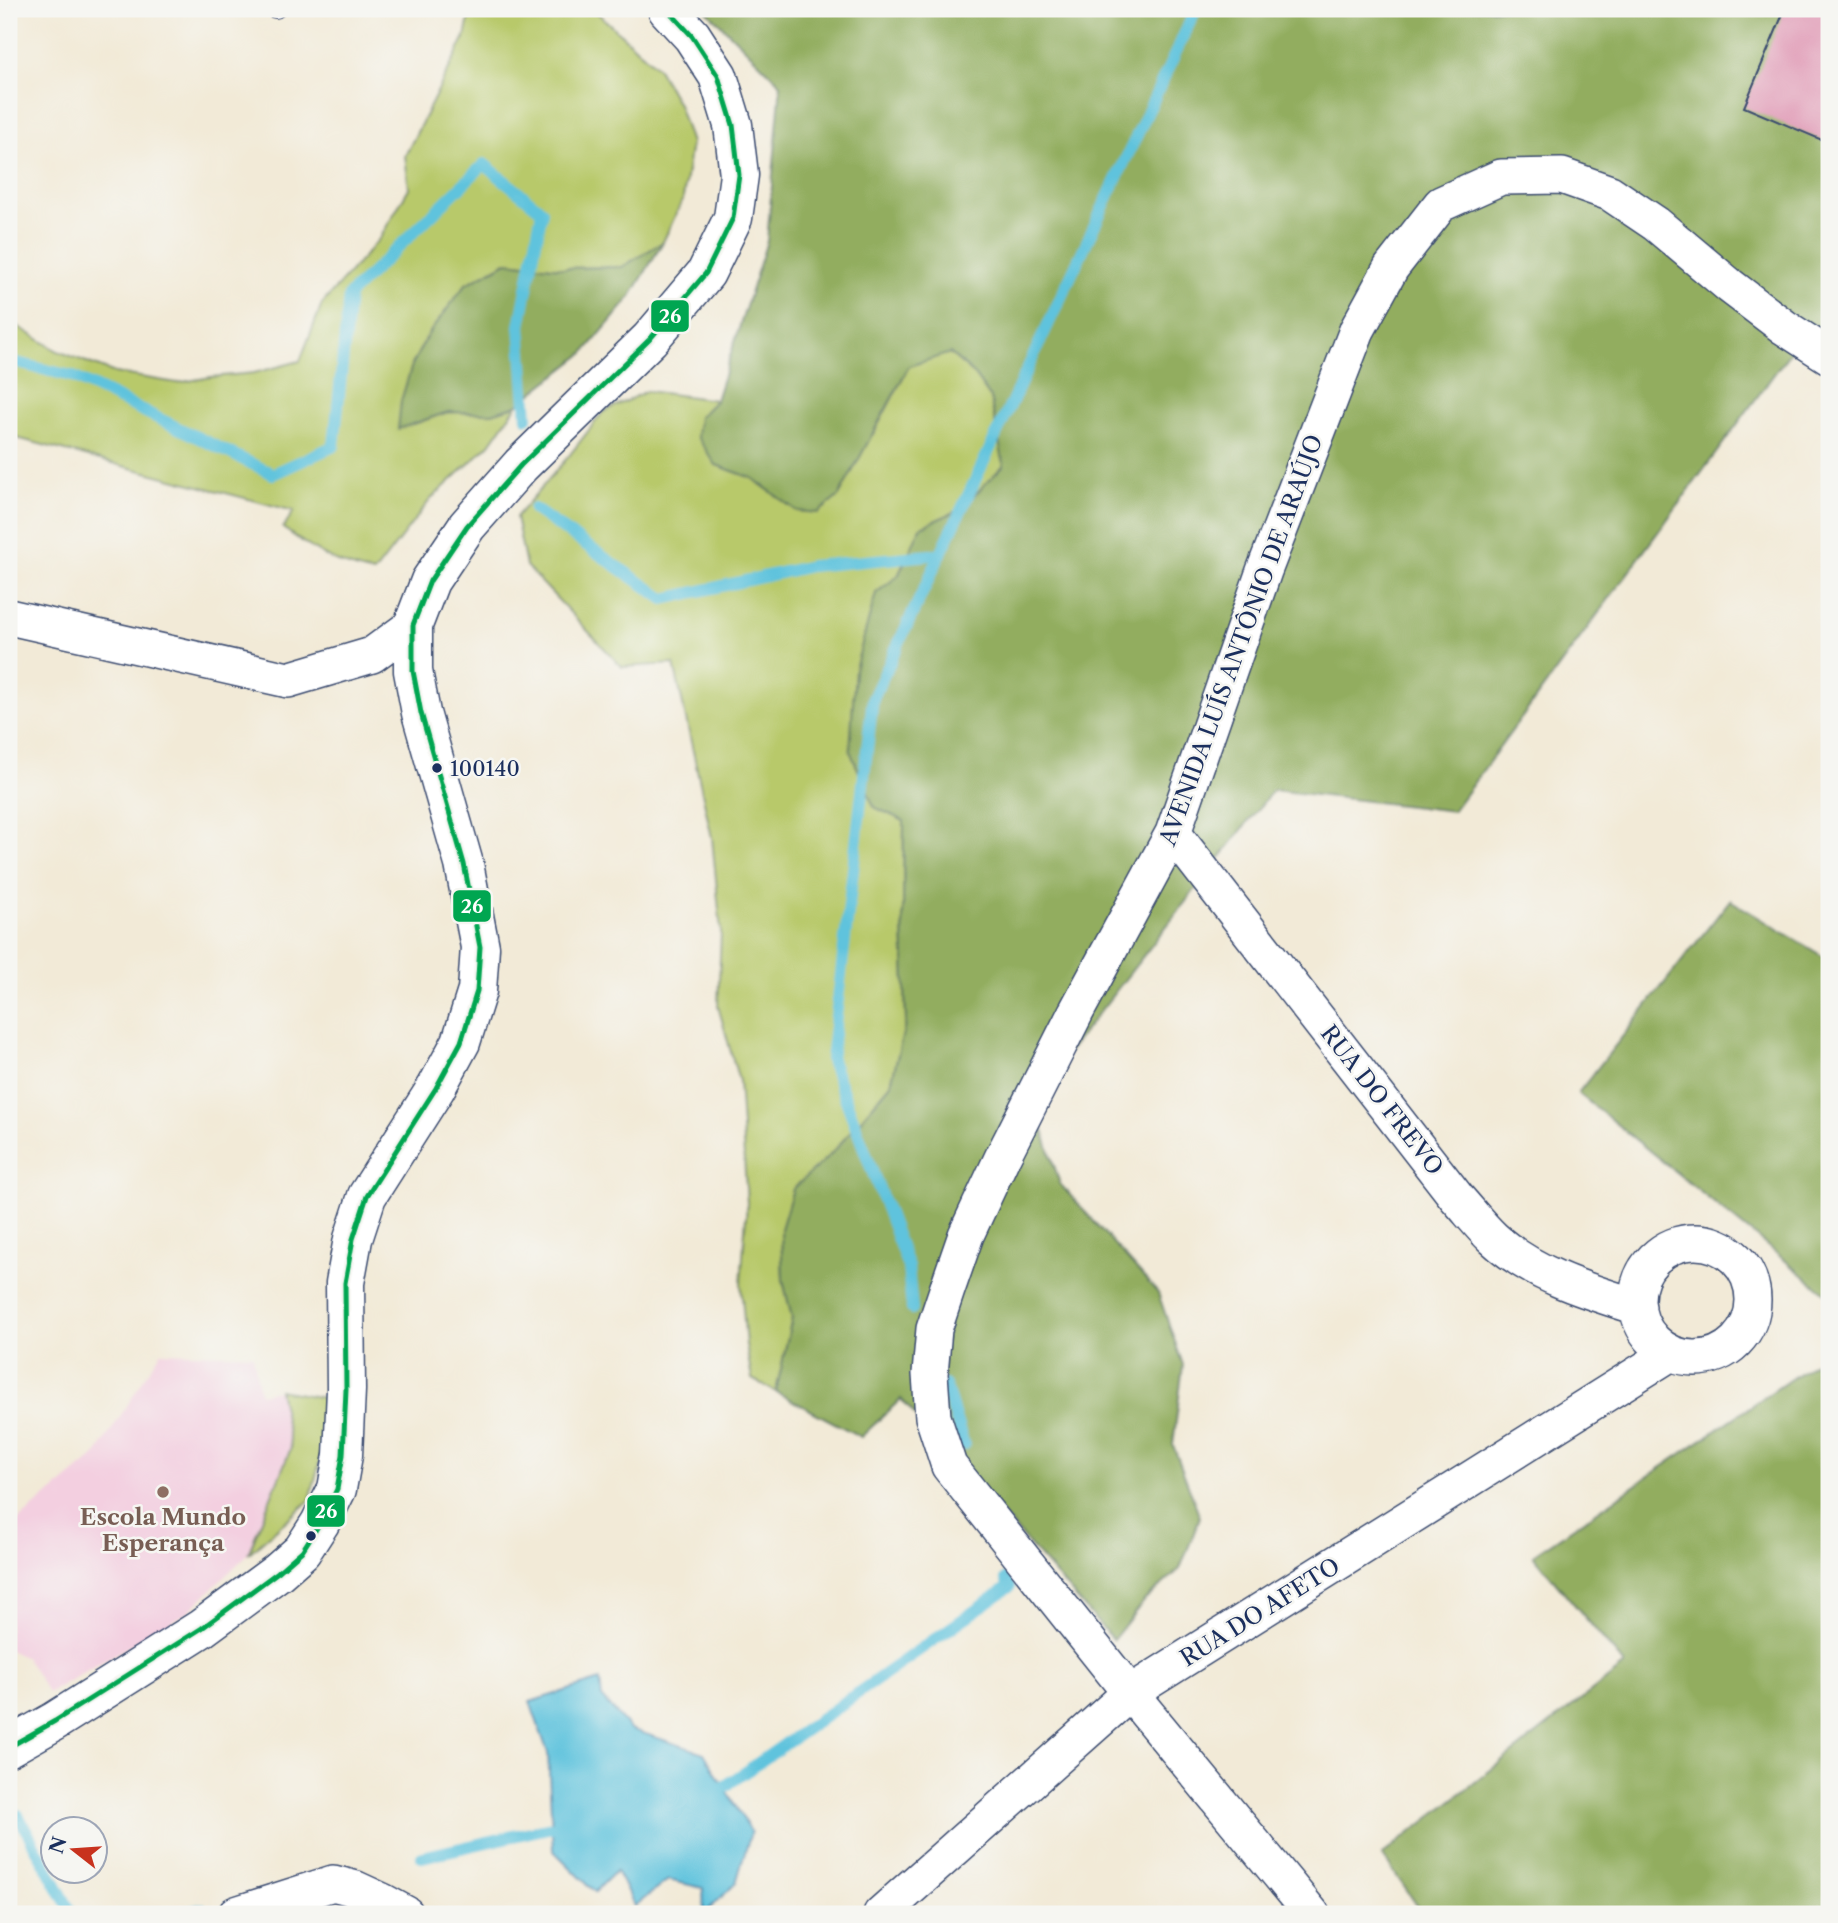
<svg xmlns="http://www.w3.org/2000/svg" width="1838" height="1923" viewBox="0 0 1838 1923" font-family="'Libre Caslon Text',serif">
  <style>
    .built { fill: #f3cfe0 }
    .green { fill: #b8c96b; stroke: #6a7c64; stroke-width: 2 }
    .forest { fill: #92ad5f; stroke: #566e5e; stroke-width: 2 }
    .water { fill: #5fc3dd; stroke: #3d799e; stroke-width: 2 }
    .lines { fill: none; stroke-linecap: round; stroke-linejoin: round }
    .stream { stroke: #5fc3dd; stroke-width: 12 }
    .building { fill: #df94b2 }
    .service-casing { stroke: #3b4b70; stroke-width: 20 }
    .minor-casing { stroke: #3b4b70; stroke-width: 38 }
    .tertiary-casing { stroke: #3b4b70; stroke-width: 41 }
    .service { stroke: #fff; stroke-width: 18 }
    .minor { stroke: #fff; stroke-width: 35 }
    .tertiary { stroke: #fff; stroke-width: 38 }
    .bus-1-casing { stroke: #f6f6f2; stroke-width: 10 }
    .bus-1 { stroke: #00a651; stroke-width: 5 }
    .bus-dot { fill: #1b2f5e; stroke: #f6f6f2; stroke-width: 2.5 }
    .education-dot { fill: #8d6e63; stroke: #f6f6f2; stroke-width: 2.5 }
    .labels { text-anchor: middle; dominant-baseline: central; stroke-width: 5; stroke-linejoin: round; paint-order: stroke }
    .bus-label { font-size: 21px; fill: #1b2f5e; stroke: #f6f6f2; text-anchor: start }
    .street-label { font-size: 23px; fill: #1b2f5e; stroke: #f6f6f2 }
    .education-label { font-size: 23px; font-weight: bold; fill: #785e54; stroke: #f6f6f2 }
    .line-badge { stroke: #f6f6f2; stroke-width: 2.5 }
    .badge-label { font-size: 19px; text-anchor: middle; font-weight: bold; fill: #fff }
  </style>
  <rect width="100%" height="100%" fill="#f6f6f2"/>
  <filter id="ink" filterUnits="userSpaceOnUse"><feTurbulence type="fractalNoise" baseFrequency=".0143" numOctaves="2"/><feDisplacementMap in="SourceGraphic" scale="14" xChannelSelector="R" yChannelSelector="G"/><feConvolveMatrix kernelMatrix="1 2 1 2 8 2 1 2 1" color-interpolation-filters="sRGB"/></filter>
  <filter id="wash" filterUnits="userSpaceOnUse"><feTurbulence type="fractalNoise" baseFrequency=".00686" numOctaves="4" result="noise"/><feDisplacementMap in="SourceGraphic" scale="28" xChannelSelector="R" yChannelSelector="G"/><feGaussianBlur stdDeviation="1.57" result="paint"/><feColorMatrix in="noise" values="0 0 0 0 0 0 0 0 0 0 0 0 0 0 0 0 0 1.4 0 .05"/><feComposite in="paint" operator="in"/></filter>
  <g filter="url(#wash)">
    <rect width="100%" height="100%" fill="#f2ead7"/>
    <path class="built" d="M 161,1352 L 253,1355 L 260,1394 L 279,1390 L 291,1448 L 248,1554 L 188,1612 L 48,1693 L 26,1658 L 9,1650 L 9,1528 L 95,1456 Z"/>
    <path class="green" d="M 471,9 L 593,9 L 657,67 L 678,104 L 691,143 L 683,199 L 663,242 L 622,267 L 562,268 L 506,262 L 466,284 L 427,336 L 412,365 L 417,423 L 448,412 L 492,413 L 517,405 L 490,444 L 430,500 L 374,573 C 333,564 316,552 283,528 L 294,511 L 9,436 L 9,321 L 58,351 L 115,373 L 177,383 L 211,377 L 254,373 L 300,361 L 322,304 L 380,238 L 409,188 L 405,156 L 465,37 Z
      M 949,353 L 973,373 L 990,397 L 1004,465 L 961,509 L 921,527 L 898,576 L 876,593 L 904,821 L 903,921 L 906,1021 L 891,1084 L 835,1150 L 793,1189 L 781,1230 L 783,1280 L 792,1318 L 776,1392 L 752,1379 L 746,1345 L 741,1284 L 747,1203 L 739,1081 L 718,1006 L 721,932 L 712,838 L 674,664 L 622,667 L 526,566 L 516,517 L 568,457 L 603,412 L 647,391 L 716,400 L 699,417 L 716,465 L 752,478 L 797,511 L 874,433 L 909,366 Z
      M 279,1390 L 325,1398 L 322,1452 L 310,1500 L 248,1554 L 291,1448 Z"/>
    <path class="forest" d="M 705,9 L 1829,9 L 1829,339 L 1805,332 L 1453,811 L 1273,790 L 1062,1060 L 1036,1108 L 1060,1184 L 1158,1293 L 1183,1365 L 1173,1445 L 1200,1517 L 1180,1569 L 1144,1601 L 1113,1640 L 901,1399 L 861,1437 L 776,1392 L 792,1318 L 783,1280 L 781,1229 L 793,1189 L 835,1150 L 891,1084 L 906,1021 L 903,921 L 904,821 L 874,807 L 850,751 L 855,669 L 876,593 L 898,576 L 921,527 L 961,509 L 1004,465 L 990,397 L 973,373 L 950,353 L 909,366 L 839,496 L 818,513 L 797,511 L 752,478 L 716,465 L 697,437 L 699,417 L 716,400 L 767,241 L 781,84 Z
      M 663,242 L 630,298 L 584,353 L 517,405 L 492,413 L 448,412 L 398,429 L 401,401 L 412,365 L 427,336 L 466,284 L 507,262 L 562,268 L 622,267 Z
      M 1730,900 L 1829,960 L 1829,1296 L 1578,1093 Z
      M 1829,1353 L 1829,1914 L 1423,1914 L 1382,1855 L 1625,1665 L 1533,1555 Z"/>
    <path class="water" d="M 600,1680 L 602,1698 L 630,1729 L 704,1753 L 751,1832 L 736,1883 L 704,1914 L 703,1888 L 668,1880 L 635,1906 L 616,1871 L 595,1892 L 553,1850 L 548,1753 L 530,1702 Z"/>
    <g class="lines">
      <path class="stream" d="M 9,361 L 71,376 L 273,474 L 334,446 L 349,295 L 484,164 L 542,211 L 520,326 L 527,418
        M 534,509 L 664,599 L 811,566 L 941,554
        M 912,1309 L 908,1267 L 831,1060 L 873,698 L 1196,9
        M 945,1385 L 964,1445
        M 709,1790 L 724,1787 L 1009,1587 L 1006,1578
        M 9,1819 L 18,1815 L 72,1914
        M 422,1857 L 565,1824
        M 183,1914 L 202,1909"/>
    </g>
    <g id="blocks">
      <path class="building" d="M 1785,9 L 1829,9 L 1829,143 L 1744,107 Z"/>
    </g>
  </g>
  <g filter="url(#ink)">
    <use href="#blocks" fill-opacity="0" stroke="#3b4b70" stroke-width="2"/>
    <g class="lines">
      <defs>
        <path id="service" d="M 275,9 L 276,9"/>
        <path id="minor" d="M 9,617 L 288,680 L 372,655 L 413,625
          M 1173,833 L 1457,1198 C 1469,1211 1480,1226 1493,1238 C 1533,1275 1587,1291 1638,1307
          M1637 1300a58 58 0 1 1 116 0a58 58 0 1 1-116 0Z
          M 236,1914 L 333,1883 L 356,1889 L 382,1901 L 406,1914
          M 881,1914 L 1130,1693 L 1671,1353
          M 1312,1914 L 1130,1693 L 949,1466 L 933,1417 L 930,1374 L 934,1329 L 947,1290 L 966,1235 L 1002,1158 L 1076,1012 L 1173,833 L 1264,571 L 1357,330 L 1391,268 L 1441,204 L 1501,177 L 1562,176 L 1610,193 L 1656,224 L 1730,286 L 1784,327 L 1829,356"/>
        <path id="tertiary" d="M 9,1747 L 55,1721 L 202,1628 L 278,1572 L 302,1551 L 320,1523 L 337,1489 L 343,1455 L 346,1390 L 345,1283 L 353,1239 L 367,1196 L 436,1088 L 461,1042 L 477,991 L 480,947 L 464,864 L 421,713 L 413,671 L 413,625 L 430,581 L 467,526 L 521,465 L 650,339 L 706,273 L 733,218 L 739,175 L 733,125 L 718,76 L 692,36 L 667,9"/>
      </defs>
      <use href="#service" class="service-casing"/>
      <use href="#minor" class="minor-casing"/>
      <use href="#tertiary" class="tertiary-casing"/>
      <use href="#service" class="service"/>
      <use href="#minor" class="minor"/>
      <use href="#tertiary" class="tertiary"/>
      <defs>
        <path id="bus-1" d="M 9,1747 L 55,1721 L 202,1628 L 278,1572 L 302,1551 L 320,1523 L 337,1489 L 343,1455 L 346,1390 L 345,1283 L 353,1239 L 367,1196 L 436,1088 L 461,1042 L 477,991 L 480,947 L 464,864 L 421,713 L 413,671 L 413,625 L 430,581 L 467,526 L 521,465 L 650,339 L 706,273 L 733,218 L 739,175 L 733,125 L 718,76 L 692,36 L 667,9"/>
      </defs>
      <use href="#bus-1" class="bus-1-casing"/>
      <use href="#bus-1" class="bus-1"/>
    </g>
  </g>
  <g class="bus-dot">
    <circle cx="437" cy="768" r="6"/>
    <circle cx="311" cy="1536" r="6"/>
  </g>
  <circle class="education-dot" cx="163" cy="1492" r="7"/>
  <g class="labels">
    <g class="bus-label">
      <text x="450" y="768">100140</text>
    </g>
    <g class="street-label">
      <text transform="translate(1241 640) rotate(-70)">AVENIDA LUÍS ANTÔNIO DE ARAÚJO</text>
      <text transform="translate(1382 1100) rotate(52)">RUA DO FREVO</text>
      <text transform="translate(1260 1612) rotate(-32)">RUA DO AFETO</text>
    </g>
    <g class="education-label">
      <text x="163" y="1517">Escola Mundo<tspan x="163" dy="26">Esperança</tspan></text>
    </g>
  </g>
  <g class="line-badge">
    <rect x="650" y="299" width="40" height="34" rx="7" fill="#00a651"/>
    <rect x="452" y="889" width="40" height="34" rx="7" fill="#00a651"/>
    <rect x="306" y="1494" width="40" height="34" rx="7" fill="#00a651"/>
  </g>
  <g class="badge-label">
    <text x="670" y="323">26</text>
    <text x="472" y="913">26</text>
    <text x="326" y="1518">26</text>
  </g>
  <rect width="1838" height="1923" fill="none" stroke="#f6f6f2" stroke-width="35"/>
  <g transform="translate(74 1850) rotate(287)"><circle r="33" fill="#f6f6f2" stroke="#9ea6b7" stroke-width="2"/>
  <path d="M0-5L12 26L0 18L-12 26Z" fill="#c8321e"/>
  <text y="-10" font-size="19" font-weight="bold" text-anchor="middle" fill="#1b2f5e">N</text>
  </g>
</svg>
